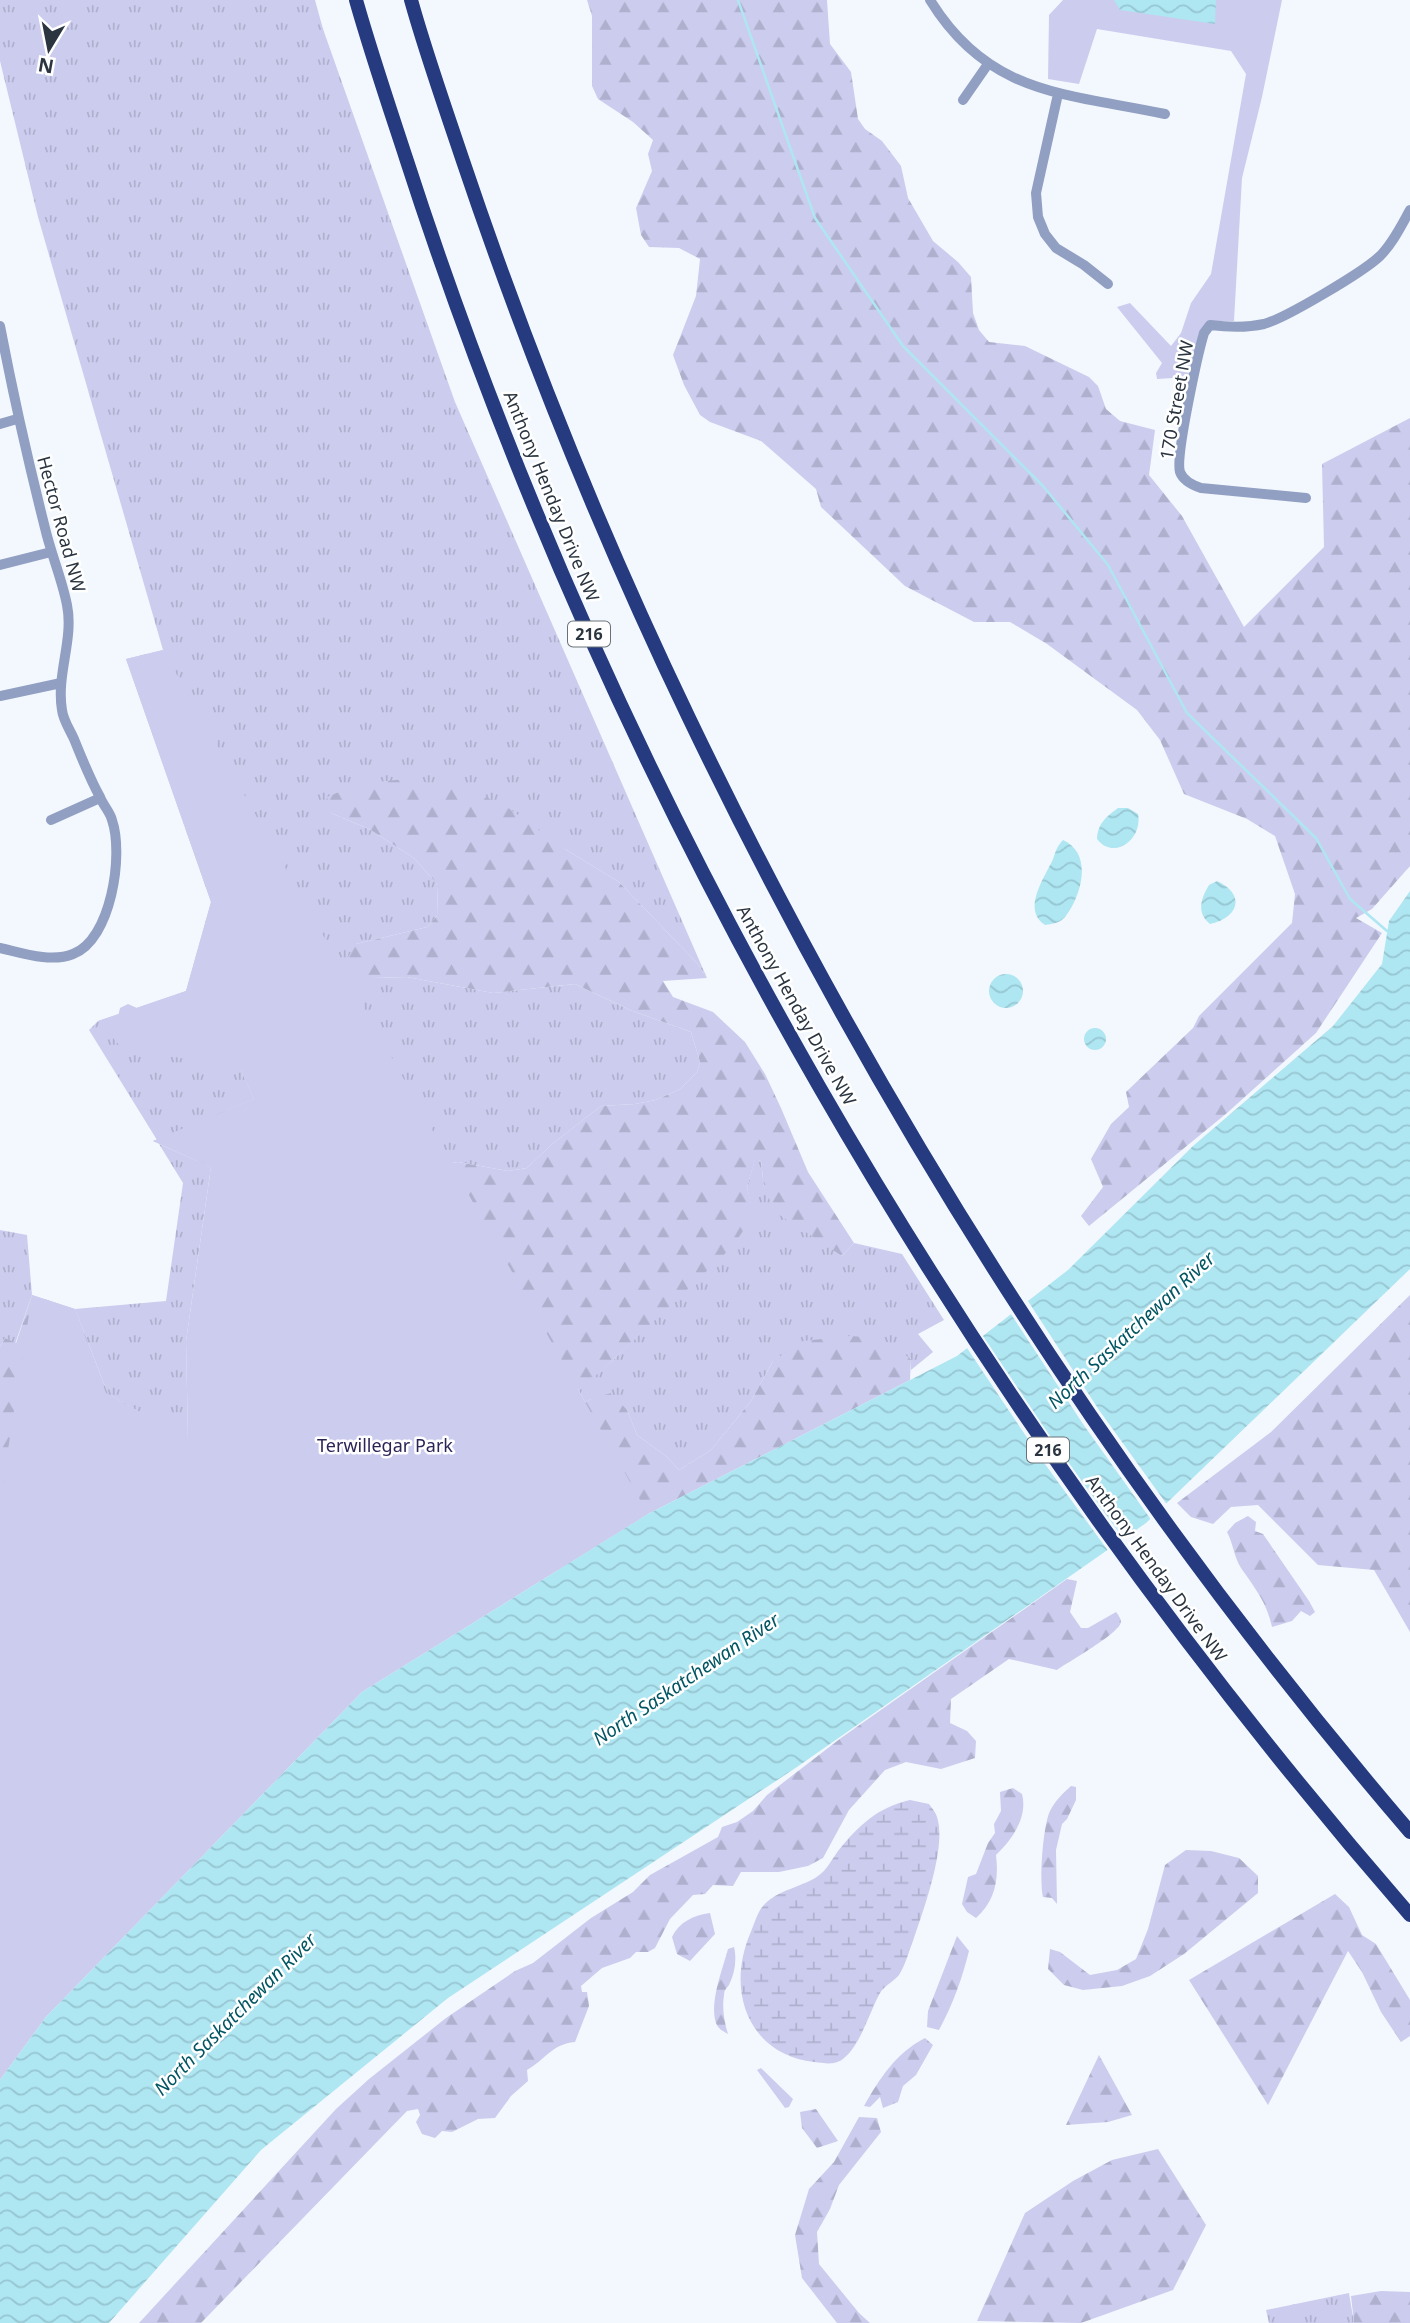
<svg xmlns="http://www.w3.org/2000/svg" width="1410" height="2323" viewBox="0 0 1410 2323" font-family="'Noto Sans',sans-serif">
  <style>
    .grass { fill: url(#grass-tufts) }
    .forest { fill: url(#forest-firs) }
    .wetland { fill: url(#wetland-marsh) }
    .green { fill: #ccccef }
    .water { fill: url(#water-waves) }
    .pier { fill: #f3f8fe }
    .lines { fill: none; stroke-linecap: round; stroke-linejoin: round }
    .stream { stroke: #aee6f2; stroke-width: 2.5 }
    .minor { stroke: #919fc2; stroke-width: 10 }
    .highway { stroke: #253a7f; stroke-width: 14 }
    .labels { text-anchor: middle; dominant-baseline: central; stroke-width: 5; stroke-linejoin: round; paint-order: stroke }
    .shield { fill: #fff; stroke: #6a7279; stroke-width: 2 }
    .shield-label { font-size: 16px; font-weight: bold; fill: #2a3540 }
    .street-label { font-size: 18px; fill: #2a3540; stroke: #fff }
    .park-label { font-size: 18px; fill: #2b2457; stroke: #fff }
    .water-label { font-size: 19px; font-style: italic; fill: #015562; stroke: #fff }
  </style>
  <defs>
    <pattern id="grass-tufts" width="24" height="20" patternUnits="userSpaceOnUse" patternTransform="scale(1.75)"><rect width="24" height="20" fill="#ccccef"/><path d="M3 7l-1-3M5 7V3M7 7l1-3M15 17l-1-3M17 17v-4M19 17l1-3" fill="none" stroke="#afb0ce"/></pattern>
    <pattern id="forest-firs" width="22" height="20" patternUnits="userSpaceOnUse" patternTransform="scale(1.75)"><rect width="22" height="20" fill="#ccccef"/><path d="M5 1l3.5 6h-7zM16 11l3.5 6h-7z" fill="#afb0ce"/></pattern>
    <pattern id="wetland-marsh" width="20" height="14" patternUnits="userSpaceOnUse" patternTransform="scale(1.75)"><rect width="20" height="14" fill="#ccccef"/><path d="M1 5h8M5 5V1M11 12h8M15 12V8" fill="none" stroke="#afb0ce"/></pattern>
    <pattern id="water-waves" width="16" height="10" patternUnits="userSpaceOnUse" patternTransform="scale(1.75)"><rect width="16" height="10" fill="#aee6f2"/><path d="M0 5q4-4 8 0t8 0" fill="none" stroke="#96c6d1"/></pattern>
  </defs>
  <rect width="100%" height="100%" fill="#f3f8fe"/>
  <path class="grass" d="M 0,0 L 315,0 L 323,29 L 455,402 L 707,978 L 697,963 L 619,882 L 565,849 L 331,813 L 369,829 L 414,858 L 438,885 L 437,916 L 427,927 L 356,944 L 373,978 L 407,977 L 493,993 L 575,984 L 630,1010 L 691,1032 L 700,1062 L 697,1072 L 680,1089 L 656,1100 L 635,1104 L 601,1106 L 551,1145 L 527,1168 L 508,1171 L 458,1162 L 441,1165 L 177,687 L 163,650 L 38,217 L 0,61 Z
    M 119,1014 L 241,1070 L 254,1099 L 157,1140 L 89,1030 L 98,1021 Z
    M 159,1144 L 211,1167 L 186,1341 L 188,1440 L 108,1394 L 75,1309 L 166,1301 L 183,1183 Z
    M 755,1159 L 761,1161 L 764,1187 L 842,1256 L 854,1243 L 902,1254 L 944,1320 L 918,1334 L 933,1352 L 911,1370 L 911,1358 L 773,1361 L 751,1401 L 711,1450 L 679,1470 L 666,1456 L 637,1435 L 627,1410 L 591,1399 L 585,1402 L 578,1389 L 613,1360 L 653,1321 L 753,1215 L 747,1187 Z
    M 0,1230 L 27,1235 L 32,1295 L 15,1344 L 5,1338 L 0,1347 Z
    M 1349,2293 L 1354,2323 L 1269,2323 L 1266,2310 Z"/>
  <path class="forest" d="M 587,0 L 827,0 L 830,44 L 851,72 L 858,119 L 865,129 L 882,141 L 901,166 L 908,198 L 933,241 L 958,262 L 971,277 L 973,313 L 979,330 L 989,342 L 1025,346 L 1089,377 L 1098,386 L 1106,409 L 1120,421 L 1155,430 L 1149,475 L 1182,516 L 1244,627 L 1324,547 L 1322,464 L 1410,418 L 1410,866 L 1372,909 L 1356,918 L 1382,933 L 1316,1033 L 1227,1113 L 1089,1226 L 1081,1216 L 1103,1187 L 1091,1159 L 1111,1124 L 1129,1107 L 1126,1092 L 1193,1028 L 1199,1016 L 1292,923 L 1295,894 L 1275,836 L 1247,819 L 1184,794 L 1160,740 L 1137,710 L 1047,644 L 1010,622 L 974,622 L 905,586 L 821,507 L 816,489 L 761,441 L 710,422 L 700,415 L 684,385 L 673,355 L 696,296 L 700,259 L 679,248 L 649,247 L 641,235 L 636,208 L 652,171 L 648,154 L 653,140 L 633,122 L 598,99 L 592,86 L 592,16 Z
    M 163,650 L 177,687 L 441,1165 L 458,1162 L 508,1171 L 527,1168 L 551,1145 L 601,1106 L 635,1104 L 656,1100 L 680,1089 L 697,1072 L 700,1062 L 691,1032 L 630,1010 L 575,984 L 493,993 L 407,977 L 373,978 L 356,976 L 346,960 L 356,944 L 427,927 L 437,916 L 438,885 L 414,858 L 369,829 L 331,813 L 327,797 L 358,784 L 405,779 L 465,788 L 507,807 L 565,849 L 619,882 L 697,963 L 707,978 L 663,981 L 673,997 L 713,1012 L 745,1042 L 765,1074 L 781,1108 L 808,1172 L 854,1243 L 842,1256 L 775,1212 L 764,1187 L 761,1161 L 755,1160 L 747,1187 L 754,1215 L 732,1247 L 613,1360 L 585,1385 L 541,1413 L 25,1485 L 0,1482 L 0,1347 L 5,1338 L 16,1343 L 32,1295 L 75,1309 L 108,1394 L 188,1439 L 211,1167 L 153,1141 L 254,1099 L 241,1070 L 117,1021 L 120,1008 L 128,1004 L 137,1008 L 186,991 L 211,902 L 126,659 Z
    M 1410,1295 L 1410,1632 L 1374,1570 L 1318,1565 L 1258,1505 L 1231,1507 L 1213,1524 L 1191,1517 L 1177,1503 L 1271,1432 Z
    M 850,1336 L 881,1338 L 911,1359 L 910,1380 L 648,1514 L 558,1570 L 566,1411 L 591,1399 L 611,1393 L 627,1410 L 637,1435 L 666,1456 L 679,1470 L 711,1450 L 751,1401 L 773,1361 L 803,1341 Z
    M 1248,1516 L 1256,1522 L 1255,1531 L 1263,1534 L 1309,1601 L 1315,1612 L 1310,1616 L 1301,1611 L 1292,1621 L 1272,1627 C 1267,1603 1255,1588 1241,1568 C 1234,1557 1233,1543 1227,1532 L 1235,1523 Z
    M 1067,1579 L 1077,1581 L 1070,1612 L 1081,1628 L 1088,1628 L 1116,1612 C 1118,1614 1121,1619 1121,1622 C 1120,1633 1068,1662 1057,1670 L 1009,1659 L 951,1699 L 950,1723 L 967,1731 L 976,1741 L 975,1758 L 941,1769 L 906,1762 L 885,1770 L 849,1810 L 823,1858 L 808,1866 L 779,1872 L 741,1872 L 733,1886 L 713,1885 L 705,1894 L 693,1895 L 670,1919 L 655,1948 L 648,1952 L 636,1952 L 630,1958 L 602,1968 L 581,1986 L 582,1992 L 587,1992 L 589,2006 L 575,2042 C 552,2044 545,2060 527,2070 L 528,2081 L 511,2096 L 495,2118 L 478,2119 L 452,2132 L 442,2131 L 435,2138 L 422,2134 L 416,2122 L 420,2115 L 418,2109 L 407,2111 L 201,2323 L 139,2323 L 336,2109 L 369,2079 L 446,2018 L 515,1971 L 533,1963 L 591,1918 L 633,1892 L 650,1875 L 718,1837 L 722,1827 L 737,1822 L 753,1811 L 767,1795 L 841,1738 Z
    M 1071,1786 L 1076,1787 L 1076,1800 L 1067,1819 L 1062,1824 L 1056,1850 L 1057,1904 L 1052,1898 L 1043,1897 C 1039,1881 1043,1825 1050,1811 C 1056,1800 1062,1794 1071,1786 Z
    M 1013,1788 L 1022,1794 C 1028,1816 1013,1839 996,1855 C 999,1880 995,1901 976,1918 L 967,1912 L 962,1904 L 968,1877 L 976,1874 L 988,1843 L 995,1833 L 994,1824 L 1001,1811 L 1000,1792 Z
    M 1186,1850 L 1211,1851 L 1239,1858 L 1258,1876 L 1258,1893 L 1184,1954 L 1150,1976 L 1122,1986 L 1083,1990 L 1064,1985 L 1048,1969 L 1050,1949 L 1060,1952 L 1090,1975 L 1117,1970 L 1136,1959 L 1148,1929 L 1165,1865 Z
    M 1335,1894 L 1349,1907 L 1362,1935 L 1376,1944 L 1410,2000 L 1410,2036 L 1401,2042 L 1381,2012 L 1362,1972 L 1348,1951 L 1268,2105 L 1189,1980 Z
    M 710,1913 L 715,1934 L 690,1961 L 677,1954 L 672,1937 C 679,1922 694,1915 710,1913 Z
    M 957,1936 L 969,1951 C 962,1979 953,2004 939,2030 L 927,2027 L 928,2011 Z
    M 734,1947 C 737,1959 735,1973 729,1985 C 725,1991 725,1988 724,1995 C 722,2008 724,2021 728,2034 C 723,2031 718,2029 716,2023 C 709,2003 723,1968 728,1949 Z
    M 925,2038 L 933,2045 L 916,2075 L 903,2086 L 898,2102 L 883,2108 L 880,2097 L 870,2107 L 864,2106 C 880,2078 896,2053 925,2038 Z
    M 1099,2055 L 1132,2115 L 1108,2122 L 1066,2125 Z
    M 761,2068 L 793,2099 L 789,2107 L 785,2108 L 757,2070 Z
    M 816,2109 L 838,2141 L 817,2148 L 802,2128 L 800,2112 Z
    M 859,2117 L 877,2118 L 881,2132 L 839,2185 L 830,2209 L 817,2232 L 819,2264 L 859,2313 L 870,2323 L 837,2323 L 802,2278 L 795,2235 L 809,2189 L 834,2162 Z
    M 1158,2149 L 1206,2225 L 1173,2290 L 1081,2323 L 977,2321 L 1025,2213 L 1073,2181 L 1112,2160 Z
    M 1381,2291 L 1410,2292 L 1410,2323 L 1354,2323 L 1351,2296 Z"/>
  <path class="wetland" d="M 910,1800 L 929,1804 C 932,1808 936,1813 937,1817 C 947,1847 923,1911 913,1941 C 909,1951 905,1966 899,1975 C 893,1982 884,1986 880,1993 C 870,2011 860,2046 844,2058 C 835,2066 825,2063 814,2062 C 748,2054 726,1991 750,1934 C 754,1925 757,1913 763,1906 C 778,1889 801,1888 818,1876 C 827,1870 832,1859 838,1851 C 858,1826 878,1807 910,1800 Z"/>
  <path class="green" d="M 1063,0 L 1282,0 L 1262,97 L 1242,178 L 1234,321 L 1209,321 L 1199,333 L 1189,377 L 1157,379 L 1156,373 L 1162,363 L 1117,307 L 1130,303 L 1171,346 L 1181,333 L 1191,303 L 1211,274 L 1246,74 L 1231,51 L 1097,29 L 1079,84 L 1048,79 L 1049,15 Z
    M 163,650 L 648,1514 L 362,1692 L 46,2017 L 0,2080 L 0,1482 L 3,1482 L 32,1295 L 75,1309 L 106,1393 L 188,1440 L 186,1341 L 211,1167 L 153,1141 L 254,1099 L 241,1070 L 120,1046 L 98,1021 L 186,991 L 211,902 L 126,659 Z"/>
  <path class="water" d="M 1114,0 L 1216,0 L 1215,24 L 1120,10 Z
    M 1118,808 L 1128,808 L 1138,814 C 1143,839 1114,861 1097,839 C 1098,823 1106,817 1118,808 Z
    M 1063,840 C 1094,854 1081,897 1065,917 C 1060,923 1052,924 1045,925 C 1021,910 1045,877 1053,859 C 1056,851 1057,846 1063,840 Z
    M 1217,881 C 1246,894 1239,918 1210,924 C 1196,913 1201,898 1209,885 Z
    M 1410,891 L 1410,1269 L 1146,1523 L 797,1767 L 448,1998 L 261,2150 L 109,2323 L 0,2323 L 0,2080 L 46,2017 L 362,1692 L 648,1514 L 957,1356 L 1068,1270 L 1193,1146 L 1333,1026 L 1382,964 L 1389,921 Z
    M989 991a17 17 0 1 1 34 0a17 17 0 1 1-34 0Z
    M1084 1039a11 11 0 1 1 22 0a11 11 0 1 1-22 0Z"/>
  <path class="pier" d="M 1026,1298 L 1099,1410 L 1168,1506 L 1152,1521 L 1083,1424 L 1009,1311 Z
    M 981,1333 L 1056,1445 L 1125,1541 L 1109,1552 L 1042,1460 L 965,1345 Z"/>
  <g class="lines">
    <path class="stream" d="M 738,0 L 815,218 L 903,346 L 1043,486 L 1108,565 L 1187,713 L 1316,838 L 1350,899 L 1387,931"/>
    <path class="minor" d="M 930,0 C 989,96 1066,93 1165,114
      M 1058,94 L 1036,193 L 1038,217 L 1045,234 L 1056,248 L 1084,265 L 1108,284
      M 963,100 L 988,64
      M 0,326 C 13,394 28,461 45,528 C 51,554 62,579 67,605 C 74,639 56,675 62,710 C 63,720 70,730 74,739 C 82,759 90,779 100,797 C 103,805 110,812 112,820 C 124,855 111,940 73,954 C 51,963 22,953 0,948
      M 0,424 L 17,419
      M 1306,498 L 1201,488 C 1192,485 1183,480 1180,472 C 1175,457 1198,353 1204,333 L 1210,325 C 1227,327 1246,328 1264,324 C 1286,318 1363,272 1380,256 C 1393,243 1401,226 1410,210
      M 0,565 L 51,552
      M 0,696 L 61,683
      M 51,820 L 100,798"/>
    <path class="highway" d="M 356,0 C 371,53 389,106 406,158 C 615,805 965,1403 1410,1915
      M 411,0 C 426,54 445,107 463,161 C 527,351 602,537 689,718 C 881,1118 1121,1495 1410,1832"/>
  </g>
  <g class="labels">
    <g class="shield">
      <rect x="568" y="621.5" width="42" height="25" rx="5"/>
      <rect x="1027" y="1437.5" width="42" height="25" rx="5"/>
    </g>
    <g class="shield-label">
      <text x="589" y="634">216</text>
      <text x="1048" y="1450">216</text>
    </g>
    <g class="street-label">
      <text transform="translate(1176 400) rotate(-80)">170 Street NW</text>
      <text transform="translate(552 496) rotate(68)">Anthony Henday Drive NW</text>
      <text transform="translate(62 524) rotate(75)">Hector Road NW</text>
      <text transform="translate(797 1005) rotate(61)">Anthony Henday Drive NW</text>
      <text transform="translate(1157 1568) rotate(54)">Anthony Henday Drive NW</text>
    </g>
    <g class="park-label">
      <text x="385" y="1445">Terwillegar Park</text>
    </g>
    <g class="water-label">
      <text transform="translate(1131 1330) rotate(-43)">North Saskatchewan River</text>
      <text transform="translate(686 1679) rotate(-34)">North Saskatchewan River</text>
      <text transform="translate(235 2014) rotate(-45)">North Saskatchewan River</text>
    </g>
  </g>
  <g transform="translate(49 49) rotate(190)" stroke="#ffffff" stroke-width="5" paint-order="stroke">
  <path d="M0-5L12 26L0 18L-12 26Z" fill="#2a3540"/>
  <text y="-10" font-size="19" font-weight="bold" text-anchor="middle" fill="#2a3540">N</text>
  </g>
</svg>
